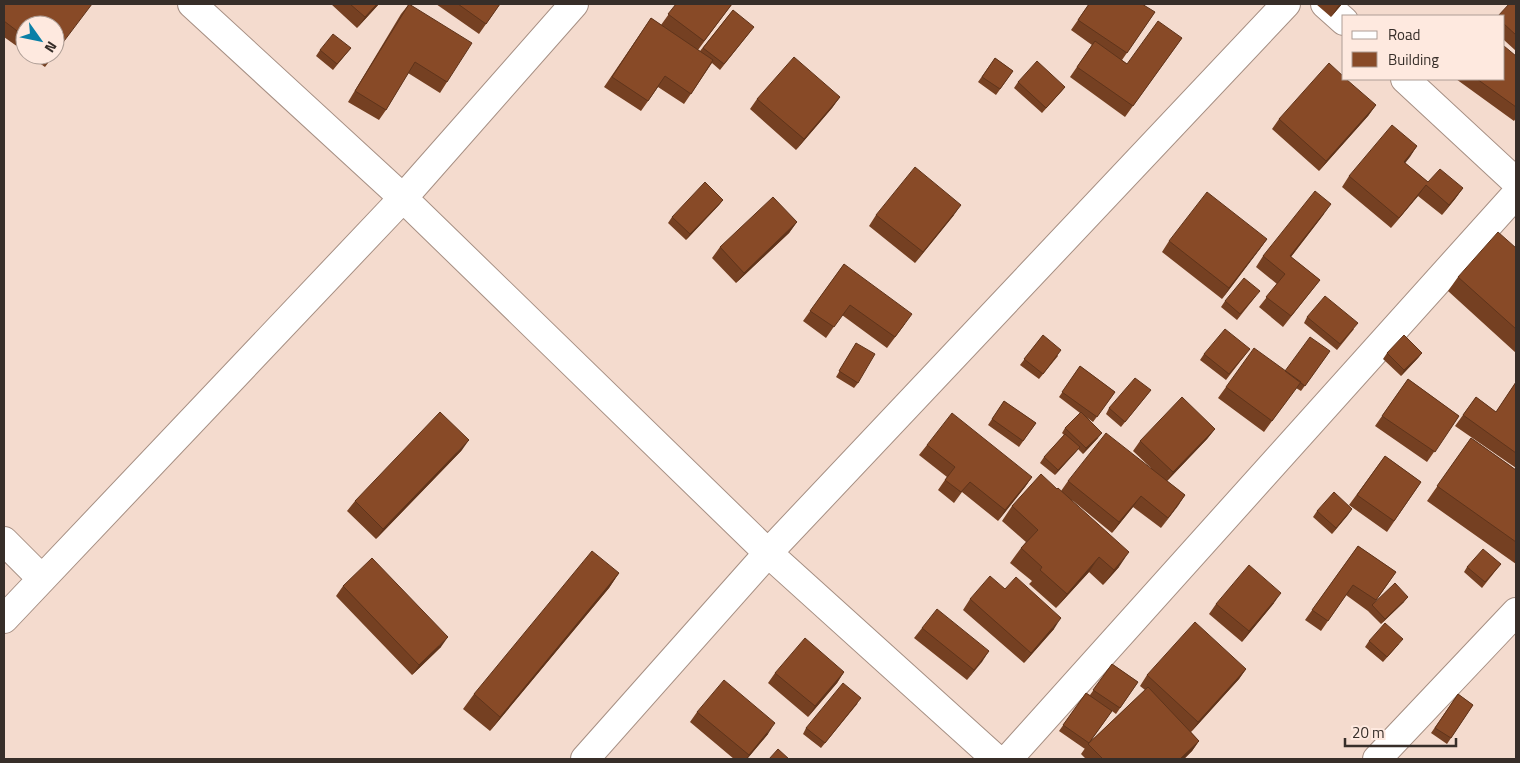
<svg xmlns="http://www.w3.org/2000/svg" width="1520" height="763" viewBox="0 0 1520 763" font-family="'Titillium Web',sans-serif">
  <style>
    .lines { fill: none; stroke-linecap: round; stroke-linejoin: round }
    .minor-casing { stroke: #a68f83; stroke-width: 30 }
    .minor { stroke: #fff; stroke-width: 28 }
    .wall { fill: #754022 }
    .shaded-wall { fill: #5f341b }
    .building { fill: #884a27; stroke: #5f341b }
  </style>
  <rect width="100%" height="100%" fill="#f4dbce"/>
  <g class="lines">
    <defs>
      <path id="minor" d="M 192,4 L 403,198 L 768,553 L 996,759
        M 1325,4 L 1344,21
        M 1405,79 L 1516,182
        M 4,541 L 42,579
        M 4,619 L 403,198 L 574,4
        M 585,759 L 768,553 L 1286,4
        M 1008,759 L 1516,194
        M 1377,759 L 1516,612"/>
    </defs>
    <use href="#minor" class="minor-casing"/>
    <use href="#minor" class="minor"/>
  </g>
  <path class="wall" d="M 4,4 L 25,25 L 25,52 L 4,37 Z
    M 331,4 L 379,4 L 357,28 Z
    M 409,4 L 447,82 L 440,93 L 408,73 L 386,110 L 379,120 L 348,102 L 401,14 Z
    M 436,4 L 500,4 L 479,34 Z
    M 676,4 L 732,4 L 698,50 L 700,51 L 733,10 L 750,32 L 720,70 L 712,63 L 684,104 L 658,87 L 641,111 L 604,87 L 651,18 L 661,25 Z
    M 1089,4 L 1155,12 L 1122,60 L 1127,64 L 1182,38 L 1125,117 L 1070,77 L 1092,45 L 1071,30 Z
    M 1316,4 L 1342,4 L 1331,17 Z
    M 1516,4 L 1516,51 L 1504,40 L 1504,16 Z
    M 351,48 L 333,70 L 316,56 L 320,50 Z
    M 28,55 L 54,55 L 45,67 Z
    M 1516,56 L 1516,118 L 1514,121 L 1456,79 L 1504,79 Z
    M 995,58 L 1013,71 L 996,95 L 978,82 Z
    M 1018,82 L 1065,87 L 1061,92 L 1042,113 L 1014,88 Z
    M 840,97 L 832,108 L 796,150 L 750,109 L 757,99 Z
    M 1376,105 L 1368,116 L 1319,171 L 1272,129 L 1279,119 Z
    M 1417,146 L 1405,163 L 1428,182 L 1463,188 L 1455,199 L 1442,215 L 1418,196 L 1391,228 L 1342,187 L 1349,176 Z
    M 723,200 L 719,205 L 686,240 L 668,223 L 672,217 Z
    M 1324,214 L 1291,257 L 1320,280 L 1283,327 L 1259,307 L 1277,284 L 1256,267 L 1263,256 Z
    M 876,215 L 954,215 L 915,263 L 869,226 Z
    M 797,222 L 789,233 L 736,283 L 712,258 L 720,247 Z
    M 1267,239 L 1222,299 L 1162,252 L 1169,241 Z
    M 1516,248 L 1516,353 L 1448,291 L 1458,277 Z
    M 844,264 L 905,324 L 887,348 L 842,315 L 826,338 L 803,321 Z
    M 1256,296 L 1237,320 L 1221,307 L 1225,301 Z
    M 1307,317 L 1354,329 L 1337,350 L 1304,323 Z
    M 1043,335 L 1058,356 L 1039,379 L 1020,365 Z
    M 856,343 L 858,383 L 854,388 L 836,377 Z
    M 1330,351 L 1301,391 L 1296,388 L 1264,432 L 1218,398 L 1226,387 L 1285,371 Z
    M 1387,353 L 1422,353 L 1418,358 L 1401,376 L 1383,359 Z
    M 1204,354 L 1246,354 L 1226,380 L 1200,360 Z
    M 1080,366 L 1115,392 L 1093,422 L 1086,417 L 1098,438 L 1083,454 L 1078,449 L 1055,475 L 1040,463 L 1044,457 L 1064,435 L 1062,433 L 1065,428 L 1080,413 L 1059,397 Z
    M 1408,379 L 1459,416 L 1427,462 L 1375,426 Z
    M 1516,382 L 1516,468 L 1455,426 L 1476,397 L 1496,412 Z
    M 1151,390 L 1121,427 L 1106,414 L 1109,408 Z
    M 1004,401 L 1036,423 L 1019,447 L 988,425 Z
    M 1215,429 L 1207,439 L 1167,481 L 1185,495 L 1161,528 L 1133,507 L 1112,533 L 1072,500 L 1119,567 L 1103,585 L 1089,572 L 1056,608 L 1029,584 L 1032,581 L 1010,563 L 1021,548 L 1026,542 L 1002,521 L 1012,506 L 1057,489 L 1061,491 L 1068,481 L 1151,468 L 1133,451 L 1140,441 Z
    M 1471,438 L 1516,470 L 1516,564 L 1427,501 Z
    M 927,445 L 1032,477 L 1025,487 L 998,521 L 962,492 L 954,503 L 938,490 L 947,477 L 919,455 Z
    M 462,450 L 376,539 L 347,511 L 355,501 Z
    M 1385,456 L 1421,482 L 1387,532 L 1349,505 Z
    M 1352,509 L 1332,534 L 1313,517 L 1317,511 Z
    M 1358,546 L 1396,572 L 1373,605 L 1404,602 L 1381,624 L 1368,611 L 1346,595 L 1321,631 L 1305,620 Z
    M 1501,564 L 1482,588 L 1464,572 L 1467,567 Z
    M 619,573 L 609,588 L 490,731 L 463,709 L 474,694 Z
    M 343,586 L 441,647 L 412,675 L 336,596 Z
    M 970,599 L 1054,629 L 1024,663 L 963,610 Z
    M 1274,603 L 1242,642 L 1209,614 L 1216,604 Z
    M 922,628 L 989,651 L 967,680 L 914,638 Z
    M 1369,641 L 1399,644 L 1383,662 L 1365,647 Z
    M 1112,664 L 1138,682 L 1116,714 L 1112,711 L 1085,749 L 1059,731 L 1086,693 L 1090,695 Z
    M 1246,669 L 1239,679 L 1191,732 L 1199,741 L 1192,751 L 1184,759 L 1086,759 L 1081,754 L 1088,744 L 1145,690 L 1140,686 L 1147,675 Z
    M 844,672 L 837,683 L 808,717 L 768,683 L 775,673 Z
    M 1458,694 L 1473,705 L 1447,744 L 1431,733 Z
    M 858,703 L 821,748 L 803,734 L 806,728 Z
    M 697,712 L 768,734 L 747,759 L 734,759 L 690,722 Z"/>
  <path class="shaded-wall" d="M 377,4 L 379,4 L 357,28 L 365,17 Z
    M 1340,4 L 1342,4 L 1331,17 L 1338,6 Z
    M 840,97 L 832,108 L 796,150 L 804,139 Z
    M 1376,105 L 1368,116 L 1319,171 L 1326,161 Z
    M 1417,146 L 1410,157 L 1397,173 L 1404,162 Z
    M 1426,185 L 1418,196 L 1391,228 L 1399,218 Z
    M 1463,188 L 1455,199 L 1442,215 L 1449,205 Z
    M 723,200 L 719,205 L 686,240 L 690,234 Z
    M 1331,204 L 1324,214 L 1283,267 L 1290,256 Z
    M 961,205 L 954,215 L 915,263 L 923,252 Z
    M 797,222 L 789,233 L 736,283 L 744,273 Z
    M 1267,239 L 1260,249 L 1222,299 L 1229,288 Z
    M 1422,353 L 1418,358 L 1401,376 L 1404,370 Z
    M 1215,429 L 1207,439 L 1166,482 L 1173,472 Z
    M 1102,433 L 1098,438 L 1083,454 L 1086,448 Z
    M 469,440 L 462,450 L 376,539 L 383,529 Z
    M 1080,447 L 1076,452 L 1055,475 L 1058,470 Z
    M 1032,477 L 1025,487 L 998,521 L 1005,510 Z
    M 1185,495 L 1178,506 L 1161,528 L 1168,518 Z
    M 1141,496 L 1133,507 L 1112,533 L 1119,522 Z
    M 1352,509 L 1348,515 L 1332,534 L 1336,528 Z
    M 1129,552 L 1119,567 L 1103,585 L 1114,570 Z
    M 1099,557 L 1089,572 L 1056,608 L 1067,594 Z
    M 619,573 L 609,588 L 490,731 L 500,717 Z
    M 1281,593 L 1274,603 L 1242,642 L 1249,631 Z
    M 1408,597 L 1404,602 L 1381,624 L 1385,619 Z
    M 1061,618 L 1054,629 L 1024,663 L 1031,653 Z
    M 448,637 L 441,647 L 412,675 L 419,665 Z
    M 989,651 L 982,662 L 967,680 L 974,670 Z
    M 1246,669 L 1239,679 L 1191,732 L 1198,722 Z
    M 844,672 L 837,683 L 808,717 L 815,706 Z
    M 775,723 L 768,734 L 747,759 L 746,759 Z
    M 1199,741 L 1192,751 L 1184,759 L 1180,759 Z"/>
  <path class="building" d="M 4,4 L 92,4 L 55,53 L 55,25 L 25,25 L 25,37 L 4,21 Z
    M 350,4 L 377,4 L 365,17 Z
    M 409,4 L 472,43 L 447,82 L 415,62 L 386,110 L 355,91 Z
    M 458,4 L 500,4 L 486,24 Z
    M 676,4 L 732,4 L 704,41 L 668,14 Z
    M 1089,4 L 1142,4 L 1155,12 L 1127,53 L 1078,20 Z
    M 1509,4 L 1516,4 L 1516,35 L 1504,24 L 1504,16 L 1498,16 Z
    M 733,10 L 754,27 L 724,64 L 703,48 Z
    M 651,18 L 713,60 L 691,94 L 665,76 L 648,101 L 612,77 Z
    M 1158,21 L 1182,38 L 1133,106 L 1077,67 L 1095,41 L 1127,64 Z
    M 333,34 L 351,48 L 337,64 L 320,50 Z
    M 1504,46 L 1516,56 L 1516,107 L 1477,79 L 1504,79 Z
    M 794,57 L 840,97 L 804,139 L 757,99 Z
    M 995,58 L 1013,71 L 1000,89 L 982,77 Z
    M 1037,61 L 1065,87 L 1046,108 L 1018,82 Z
    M 1329,63 L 1344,77 L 1344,79 L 1346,79 L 1376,105 L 1326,161 L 1279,119 Z
    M 1392,125 L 1417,146 L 1404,162 L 1428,182 L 1440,169 L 1463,188 L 1449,205 L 1426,185 L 1399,218 L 1349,176 Z
    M 915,167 L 961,205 L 923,252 L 876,215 Z
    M 705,182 L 723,200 L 690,234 L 672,217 Z
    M 1315,191 L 1331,204 L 1290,256 L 1320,280 L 1291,316 L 1266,297 L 1285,274 L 1263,256 Z
    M 1207,192 L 1267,239 L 1229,288 L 1169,241 Z
    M 773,197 L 797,222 L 744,273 L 720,247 Z
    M 1498,232 L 1516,248 L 1516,329 L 1458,277 Z
    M 844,264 L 912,314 L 895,337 L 850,305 L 834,327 L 810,311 Z
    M 1244,278 L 1260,291 L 1240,314 L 1225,301 Z
    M 1325,296 L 1358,323 L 1340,344 L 1307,317 Z
    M 1225,329 L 1250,349 L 1229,374 L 1204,354 Z
    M 1043,335 L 1061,350 L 1043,374 L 1024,359 Z
    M 1404,335 L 1422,353 L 1404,370 L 1387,353 Z
    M 1310,337 L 1330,351 L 1305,386 L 1285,371 Z
    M 856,343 L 875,354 L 858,383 L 839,371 Z
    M 1254,348 L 1301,382 L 1272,421 L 1226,387 Z
    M 1080,366 L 1115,392 L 1097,417 L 1062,392 Z
    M 1135,378 L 1151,390 L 1125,422 L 1109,408 Z
    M 1408,379 L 1459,416 L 1435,452 L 1382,416 Z
    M 1516,382 L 1516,453 L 1463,415 L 1476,397 L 1496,412 Z
    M 1182,397 L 1215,429 L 1173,472 L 1140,441 Z
    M 1004,401 L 1036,423 L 1023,441 L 992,419 Z
    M 440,412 L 469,440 L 383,529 L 355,501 Z
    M 1081,412 L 1102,433 L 1086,448 L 1065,428 Z
    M 952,413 L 1032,477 L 1005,510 L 970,482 L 961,492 L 945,480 L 955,467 L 927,445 Z
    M 1106,433 L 1185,495 L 1168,518 L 1141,496 L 1119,522 L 1068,481 Z
    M 1065,434 L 1080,447 L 1058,470 L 1044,457 Z
    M 1471,438 L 1516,470 L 1516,542 L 1437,486 Z
    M 1385,456 L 1421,482 L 1394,521 L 1357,495 Z
    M 1041,474 L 1057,489 L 1058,488 L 1129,552 L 1114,570 L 1099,557 L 1067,594 L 1040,570 L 1042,567 L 1021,548 L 1038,530 L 1012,506 Z
    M 1334,492 L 1352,509 L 1336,528 L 1317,511 Z
    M 1358,546 L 1396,572 L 1376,600 L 1353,585 L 1328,621 L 1312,610 Z
    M 1483,549 L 1501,564 L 1485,582 L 1467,567 Z
    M 592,551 L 619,573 L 500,717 L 474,694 Z
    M 372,558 L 448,637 L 419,665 L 343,586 Z
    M 1249,565 L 1281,593 L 1249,631 L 1216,604 Z
    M 990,576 L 1005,589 L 1016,577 L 1061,618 L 1031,653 L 970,599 Z
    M 1395,583 L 1408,597 L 1385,619 L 1372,605 Z
    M 937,609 L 989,651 L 974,670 L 922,628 Z
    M 1195,622 L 1246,669 L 1198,722 L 1147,675 Z
    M 1385,623 L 1403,639 L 1387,657 L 1369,641 Z
    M 805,638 L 844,672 L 815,706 L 775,673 Z
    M 1112,664 L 1138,682 L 1120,708 L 1093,690 Z
    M 724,680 L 775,723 L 749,755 L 697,712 Z
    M 843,683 L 861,698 L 825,743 L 806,728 Z
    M 1148,687 L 1199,741 L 1180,759 L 1103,759 L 1088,744 Z
    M 1086,693 L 1112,711 L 1089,743 L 1063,725 Z
    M 1458,694 L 1473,705 L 1451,738 L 1435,728 Z
    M 778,749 L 789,759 L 769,759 Z"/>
  <rect width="1520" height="763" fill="none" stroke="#372e29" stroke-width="10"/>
  <rect x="1342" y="15" width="162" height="65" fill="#fee9df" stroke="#ae9e96"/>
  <rect x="1352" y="31" width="25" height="8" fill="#ffffff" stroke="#ae9e96"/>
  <text x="1388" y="40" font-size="15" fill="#372e29">Road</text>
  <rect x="1352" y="52" width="25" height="15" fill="#884a27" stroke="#ae9e96"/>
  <text x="1388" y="65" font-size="15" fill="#372e29">Building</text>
  <g transform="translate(40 40) rotate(123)"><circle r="24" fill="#fee9df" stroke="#ae9e96"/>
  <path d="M0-4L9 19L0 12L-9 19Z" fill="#0a80a7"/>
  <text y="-8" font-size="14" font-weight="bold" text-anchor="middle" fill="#372e29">N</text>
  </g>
  <path d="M1345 738v8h111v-8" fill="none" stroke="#372e29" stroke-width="2.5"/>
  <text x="1352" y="738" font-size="15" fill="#372e29" stroke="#fee9df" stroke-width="4" paint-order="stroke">20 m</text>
</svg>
